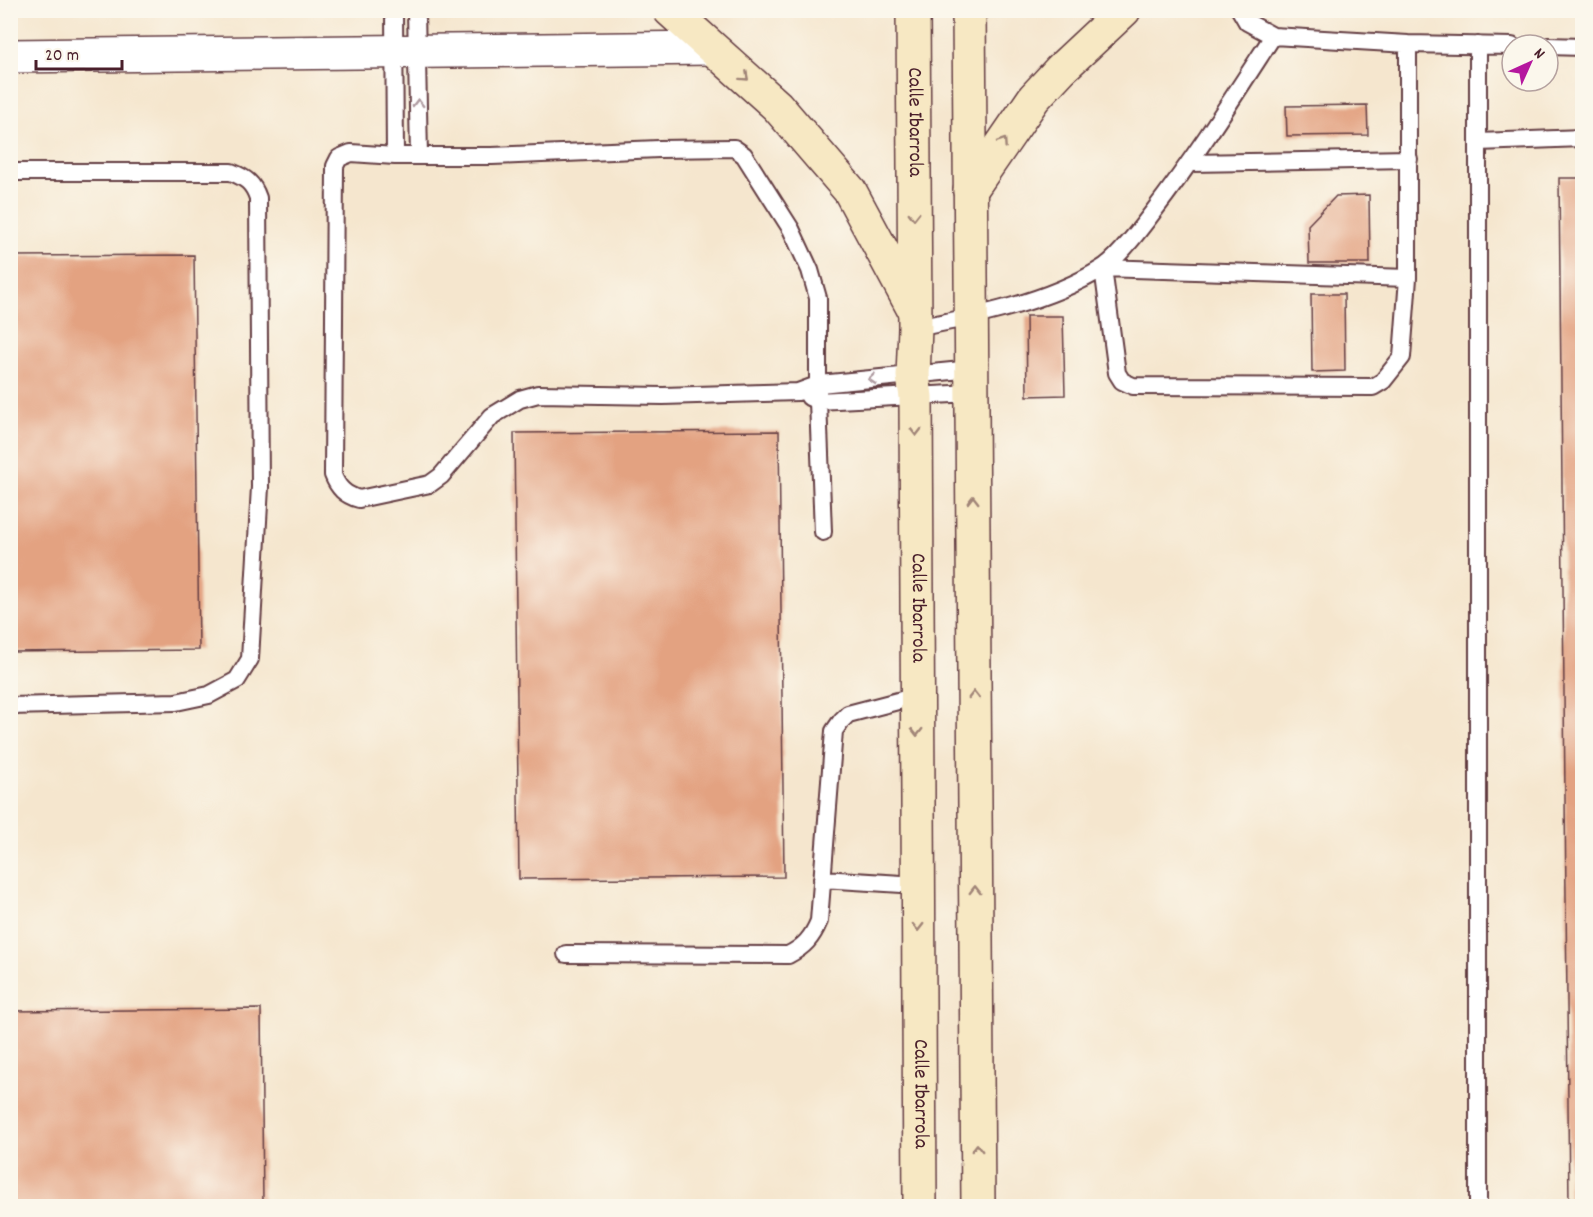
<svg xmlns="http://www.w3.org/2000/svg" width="1593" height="1217" viewBox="0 0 1593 1217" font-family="Dekko,sans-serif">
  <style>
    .building { fill: #e3a281 }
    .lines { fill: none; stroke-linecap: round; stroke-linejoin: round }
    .lane-casing { stroke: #643d43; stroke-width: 20 }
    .street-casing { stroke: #643d43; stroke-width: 36 }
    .secondary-casing { stroke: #643d43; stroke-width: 36 }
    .lane { stroke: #fff; stroke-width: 16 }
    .street { stroke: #fff; stroke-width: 33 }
    .secondary { stroke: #f7e8c3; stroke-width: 33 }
    .oneway { stroke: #a08477 }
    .oneway2 { stroke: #ae9aa0 }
    .labels { text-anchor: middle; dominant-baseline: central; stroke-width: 5; stroke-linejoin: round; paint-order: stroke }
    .street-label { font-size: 21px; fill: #4a1f2b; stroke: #fbf7ec }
  </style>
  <rect width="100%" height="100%" fill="#fbf7ec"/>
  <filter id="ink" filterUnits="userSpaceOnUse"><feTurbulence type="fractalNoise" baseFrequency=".0167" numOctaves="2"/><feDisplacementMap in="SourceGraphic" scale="12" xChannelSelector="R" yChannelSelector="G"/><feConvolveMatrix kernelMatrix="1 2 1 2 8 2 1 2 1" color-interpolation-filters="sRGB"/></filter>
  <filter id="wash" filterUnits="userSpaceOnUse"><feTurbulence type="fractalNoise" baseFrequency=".008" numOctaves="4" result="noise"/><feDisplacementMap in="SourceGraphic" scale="24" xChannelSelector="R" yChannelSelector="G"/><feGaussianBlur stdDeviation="1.35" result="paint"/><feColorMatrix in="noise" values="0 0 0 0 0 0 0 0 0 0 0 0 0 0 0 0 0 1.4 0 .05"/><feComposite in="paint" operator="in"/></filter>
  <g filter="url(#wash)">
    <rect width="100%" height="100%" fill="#f5e6ce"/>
    <g id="blocks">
      <path class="building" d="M 1367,105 L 1368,135 L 1287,136 L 1286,106 Z
        M 1559,178 L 1582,178 L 1582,1206 L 1569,1206 Z
        M 1369,195 L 1370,263 L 1309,263 L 1308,225 L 1336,196 Z
        M 194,255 L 199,650 L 10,652 L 10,256 Z
        M 1311,294 L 1344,294 L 1345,371 L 1312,372 Z
        M 1026,316 L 1063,316 L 1065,395 L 1027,396 Z
        M 779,431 L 784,877 L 519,879 L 514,433 Z
        M 261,1009 L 263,1206 L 10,1206 L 10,1011 Z"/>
    </g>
  </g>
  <g filter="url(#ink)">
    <use href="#blocks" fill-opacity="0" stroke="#643d43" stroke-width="1.5"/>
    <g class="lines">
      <defs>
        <path id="lane" d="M 394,10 L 395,156
          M 416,10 L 419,156
          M 1240,10 L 1247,22 L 1273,36 L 1408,44 L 1512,46
          M 1408,44 L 1408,278 L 1402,357 L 1383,381 L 1373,387 L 1133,386 L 1122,381 L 1117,373 L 1103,268 L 1408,278
          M 1548,46 L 1582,47
          M 1478,142 L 1582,138
          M 1191,163 L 1409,159
          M 10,172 L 231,172 C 246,178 253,183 258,198 L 260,487 L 250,659 L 237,680 L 209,695 L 176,702 L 10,706
          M 915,328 C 975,317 1048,302 1101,269 C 1117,260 1141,228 1153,212 C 1196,156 1234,96 1273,36
          M 809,397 L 818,401 L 972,393
          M 823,532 L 818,401 L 818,298 L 810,270 L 791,229 L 744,155 L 734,148 L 659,149 L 492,156 L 395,156 L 351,153 L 339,158 L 335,166 L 333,475 C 338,488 345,495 359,499 L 430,484 L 441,476 L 492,416 L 520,399 L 538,394 L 663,396 L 798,392 L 820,384 L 972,369
          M 822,879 L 918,885
          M 566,954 L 788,955 C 804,947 812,938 819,921 L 834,731 L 841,721 L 848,714 L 917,696
          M 1478,1206 L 1478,45"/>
        <path id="street" d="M 10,56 L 711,48"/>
        <g id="secondary">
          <path d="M 670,10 L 777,106 L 850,191 L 913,308"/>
          <path id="s1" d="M 913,10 L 915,328 L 913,376 L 916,397 L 920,1206"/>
          <path d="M 969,10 L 978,1206"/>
          <path d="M 970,191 L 1034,98 L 1061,69 L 1124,10"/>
        </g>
      </defs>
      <use href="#lane" class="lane-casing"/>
      <use href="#street" class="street-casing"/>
      <use href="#secondary" class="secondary-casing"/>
      <use href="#lane" class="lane"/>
      <use href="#street" class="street"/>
      <use href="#secondary" class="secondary"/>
    </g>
    <defs><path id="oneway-chevron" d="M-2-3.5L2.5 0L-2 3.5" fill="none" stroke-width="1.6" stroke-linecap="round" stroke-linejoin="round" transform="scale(1.5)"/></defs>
    <g class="oneway">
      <use href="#oneway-chevron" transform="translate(745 77) rotate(42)"/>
      <use href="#oneway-chevron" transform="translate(1003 142) rotate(-56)"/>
      <use href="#oneway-chevron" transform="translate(914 216) rotate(90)"/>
      <use href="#oneway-chevron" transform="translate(916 432) rotate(90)"/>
      <use href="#oneway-chevron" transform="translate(973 500) rotate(-90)"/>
      <use href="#oneway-chevron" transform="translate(974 695) rotate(-90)"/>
      <use href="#oneway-chevron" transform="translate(917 732) rotate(90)"/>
      <use href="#oneway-chevron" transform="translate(975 890) rotate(-90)"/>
      <use href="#oneway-chevron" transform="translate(918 927) rotate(90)"/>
      <use href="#oneway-chevron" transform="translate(977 1148) rotate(-90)"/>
    </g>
    <g class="oneway2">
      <use href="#oneway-chevron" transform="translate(418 103) rotate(-91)"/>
      <use href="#oneway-chevron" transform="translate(872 379) rotate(175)"/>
    </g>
  </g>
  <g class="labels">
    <g class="street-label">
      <text stroke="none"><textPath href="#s1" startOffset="112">Calle Ibarrola</textPath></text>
      <text stroke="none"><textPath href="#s1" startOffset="598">Calle Ibarrola</textPath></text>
      <text stroke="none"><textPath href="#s1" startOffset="1084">Calle Ibarrola</textPath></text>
    </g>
  </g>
  <rect width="1593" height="1217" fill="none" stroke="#fbf7ec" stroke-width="36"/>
  <g transform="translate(1530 63) rotate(45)"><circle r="28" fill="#fbf7ec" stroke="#b4a19f" stroke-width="1.5"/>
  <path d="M0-4.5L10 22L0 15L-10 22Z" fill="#b5179e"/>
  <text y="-9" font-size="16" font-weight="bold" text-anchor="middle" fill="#4a1f2b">N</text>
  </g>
  <path d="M36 60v9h86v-9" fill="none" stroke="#4a1f2b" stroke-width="3"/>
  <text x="45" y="60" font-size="18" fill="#4a1f2b" stroke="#fbf7ec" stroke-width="4.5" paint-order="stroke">20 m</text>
</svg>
